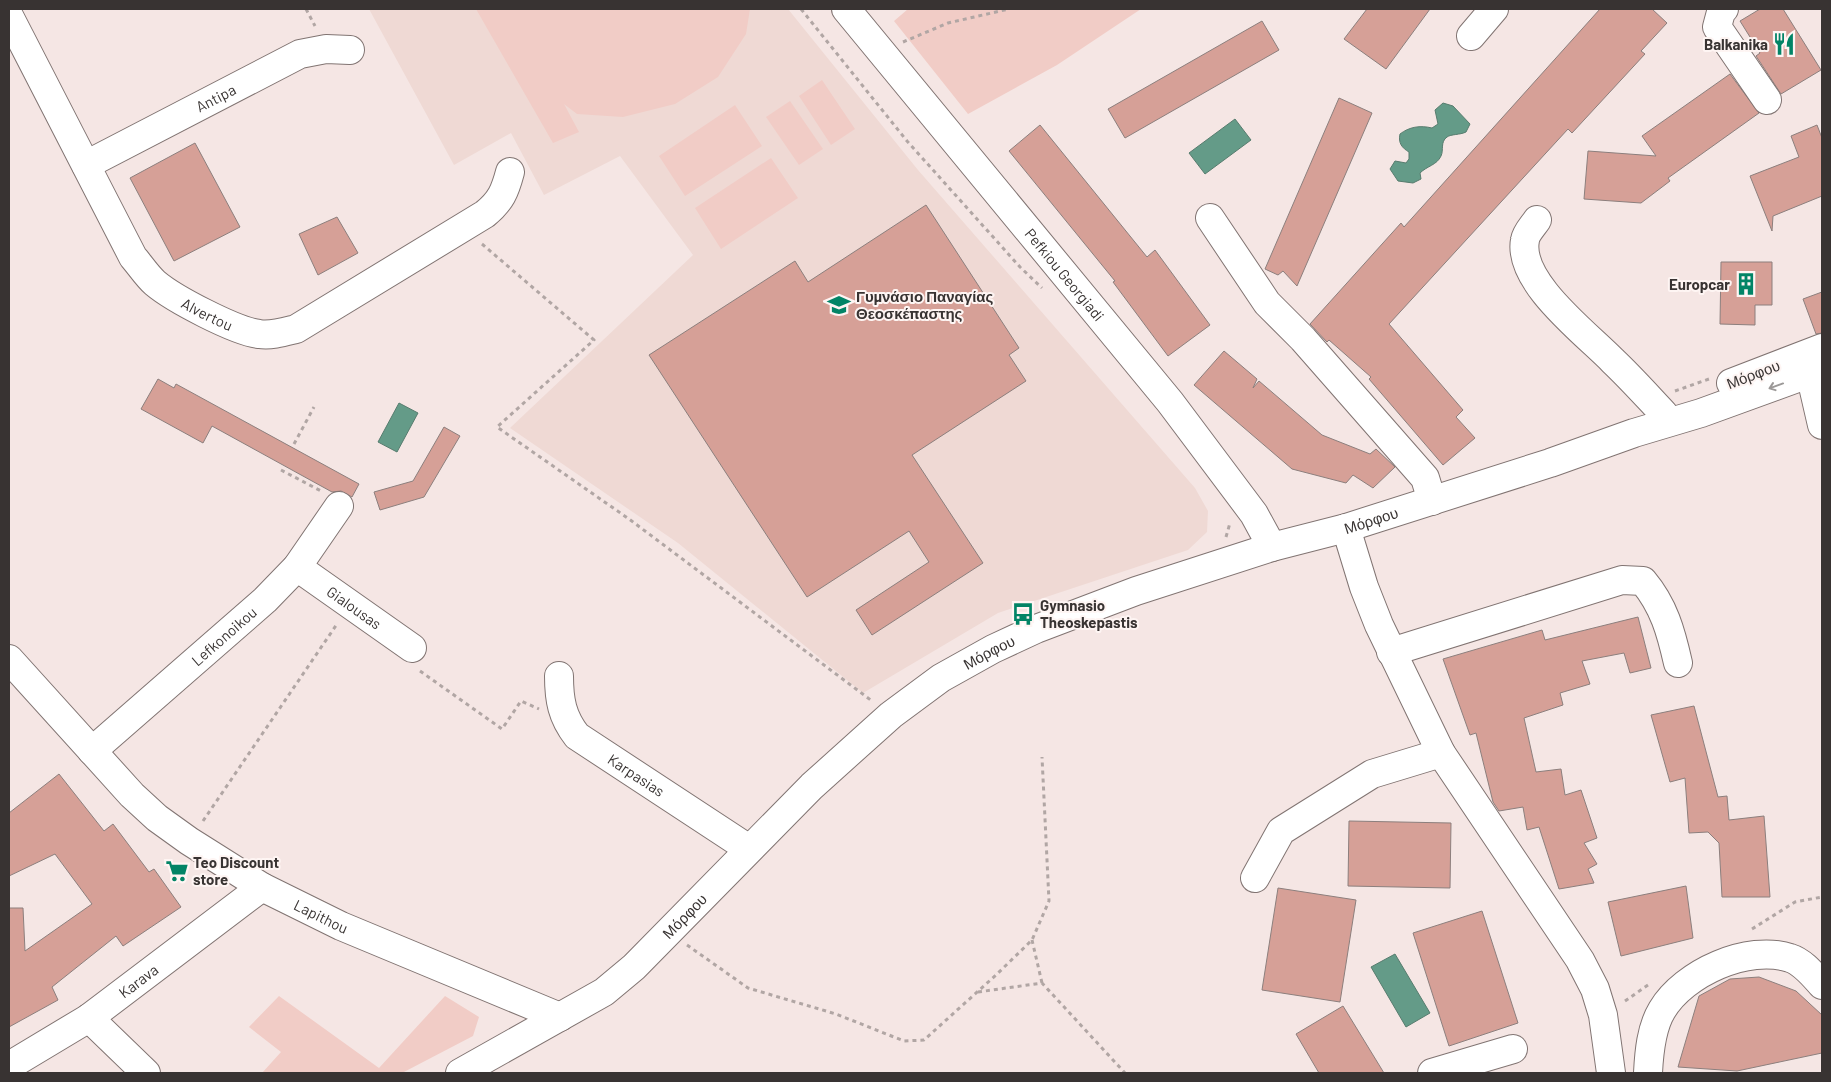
<svg xmlns="http://www.w3.org/2000/svg" width="1831" height="1082" viewBox="0 0 1831 1082" font-family="Barlow,sans-serif">
  <style>
    .built { fill: #efd9d4 }
    .green { fill: #f1ccc6 }
    .water { fill: #649b88; stroke: #577c6e }
    .building { fill: #d6a097; stroke: #8c7f7d }
    .lines { fill: none; stroke-linecap: round; stroke-linejoin: round }
    .minor-casing { stroke: #817472; stroke-width: 30 }
    .path { stroke: #b1a6a4; stroke-width: 3; stroke-dasharray: 4 4; stroke-linecap: butt }
    .minor { stroke: #fff; stroke-width: 28 }
    .oneway { stroke: #9c9998 }
    .labels { text-anchor: middle; dominant-baseline: central; stroke-width: 4; stroke-linejoin: round; paint-order: stroke }
    .poi-label { font-size: 15px; font-weight: bold; fill: #383332; stroke: #fef5f3; text-anchor: start }
    .street-label { font-size: 15px; fill: #383332; stroke: #fef5f3 }
  </style>
  <rect width="100%" height="100%" fill="#f5e6e4"/>
  <path class="built" d="M 369,9 L 788,9 L 918,170 L 1195,488 L 1208,511 L 1207,532 L 1188,550 L 998,613 L 863,693 L 678,543 L 510,428 L 693,255 L 620,156 L 544,195 L 511,133 L 454,165 Z"/>
  <path class="green" d="M 476,9 L 750,9 L 746,34 L 718,77 L 675,104 L 623,117 L 577,114 L 564,104 L 579,132 L 553,143 Z
    M 908,9 L 1141,9 L 1057,65 L 968,114 L 894,21 Z
    M 822,80 L 855,129 L 831,145 L 799,96 Z
    M 790,101 L 823,149 L 799,165 L 766,117 Z
    M 735,105 L 762,146 L 685,196 L 659,156 Z
    M 771,158 L 798,198 L 721,249 L 695,208 Z
    M 279,996 L 379,1068 L 445,996 L 479,1017 L 473,1036 L 402,1073 L 262,1073 L 281,1052 L 249,1027 Z"/>
  <path class="water" d="M 1443,103 L 1453,106 L 1470,124 L 1466,132 C 1460,135 1451,134 1447,137 C 1440,142 1444,150 1441,156 C 1437,165 1427,166 1420,173 L 1421,179 L 1413,183 L 1398,181 L 1390,169 L 1395,161 L 1406,163 L 1409,159 L 1409,152 C 1402,148 1398,143 1400,134 C 1409,127 1420,125 1432,128 L 1438,124 L 1435,110 Z
    M 1235,119 L 1251,140 L 1205,174 L 1189,153 Z
    M 399,403 L 418,413 L 397,452 L 378,442 Z
    M 1395,954 L 1430,1013 L 1406,1027 L 1371,967 Z"/>
  <path class="building" d="M 1367,9 L 1430,9 L 1386,69 L 1344,39 Z
    M 1600,9 L 1652,9 L 1667,23 L 1641,51 L 1645,54 L 1572,133 L 1568,129 L 1389,324 L 1463,410 L 1456,417 L 1475,438 L 1443,465 L 1369,379 L 1371,377 L 1329,340 L 1327,342 L 1310,324 L 1401,223 L 1404,227 Z
    M 1760,9 L 1783,9 L 1821,70 L 1781,94 L 1756,56 L 1760,53 L 1740,21 Z
    M 1262,21 L 1279,50 L 1125,138 L 1108,109 Z
    M 1730,74 L 1759,113 L 1668,178 L 1670,181 L 1641,203 L 1584,199 L 1588,151 L 1656,156 L 1642,136 Z
    M 1339,98 L 1372,113 L 1297,286 L 1283,271 L 1278,275 L 1265,269 Z
    M 1040,125 L 1147,257 L 1155,250 L 1210,325 L 1168,356 L 1113,282 L 1115,281 L 1009,151 Z
    M 1817,125 L 1822,138 L 1822,196 L 1773,216 L 1772,231 L 1750,176 L 1799,157 L 1791,136 Z
    M 195,143 L 240,227 L 174,261 L 130,178 Z
    M 926,205 L 1019,348 L 1009,355 L 1026,381 L 912,455 L 983,563 L 872,635 L 856,610 L 929,562 L 909,531 L 807,597 L 649,355 L 795,261 L 808,282 Z
    M 337,217 L 358,253 L 318,275 L 299,234 Z
    M 1721,262 L 1772,262 L 1772,305 L 1755,305 L 1755,325 L 1720,324 Z
    M 1822,292 L 1822,333 L 1816,334 L 1803,299 Z
    M 1224,351 L 1257,379 L 1253,388 L 1259,381 L 1322,435 L 1370,454 L 1376,449 L 1395,467 L 1373,488 L 1353,475 L 1346,483 L 1292,469 L 1194,385 Z
    M 158,379 L 174,388 L 176,384 L 359,484 L 352,497 L 341,491 L 332,492 L 212,426 L 203,443 L 141,409 Z
    M 444,427 L 460,436 L 424,497 L 380,510 L 374,492 L 413,481 Z
    M 1638,617 L 1651,668 L 1630,673 L 1624,653 L 1582,661 L 1590,684 L 1560,693 L 1563,705 L 1524,718 L 1536,772 L 1561,769 L 1565,795 L 1581,790 L 1597,838 L 1584,843 L 1597,864 L 1588,869 L 1594,883 L 1559,889 L 1539,827 L 1527,830 L 1523,807 L 1499,811 L 1493,802 L 1476,733 L 1470,735 L 1443,659 L 1542,630 L 1545,640 Z
    M 1694,706 L 1718,797 L 1727,796 L 1729,820 L 1764,816 L 1770,897 L 1722,897 L 1719,843 L 1708,832 L 1689,833 L 1685,778 L 1670,782 L 1651,715 Z
    M 59,774 L 104,831 L 113,824 L 149,872 L 154,869 L 181,907 L 123,946 L 116,936 L 52,987 L 58,1000 L 9,1027 L 9,908 L 23,908 L 25,951 L 92,904 L 55,854 L 9,876 L 9,813 Z
    M 1349,821 L 1451,823 L 1450,888 L 1348,886 Z
    M 1686,886 L 1693,938 L 1621,956 L 1608,902 Z
    M 1278,888 L 1356,900 L 1340,1002 L 1262,990 Z
    M 1482,911 L 1518,1023 L 1449,1046 L 1413,933 Z
    M 1759,977 L 1796,991 L 1822,1015 L 1822,1053 L 1737,1071 L 1678,1067 L 1699,996 L 1730,979 Z
    M 1343,1006 L 1384,1073 L 1319,1073 L 1296,1034 Z"/>
  <g class="lines">
    <defs>
      <g id="minor">
        <path id="s1" d="M 846,9 L 1170,402 L 1254,514 L 1272,547"/>
        <path d="M 1724,9 L 1721,12 L 1717,27 L 1767,100"/>
        <path id="s2" d="M 9,16 L 133,257 C 140,265 147,276 155,283 C 174,299 235,331 259,334 C 271,336 284,332 296,329 L 485,214 C 501,201 505,191 510,172"/>
        <path d="M 1471,36 L 1494,9"/>
        <path id="s3" d="M 86,165 L 300,54 L 326,49 L 350,50"/>
        <path d="M 1210,218 L 1267,303 L 1303,339 L 1425,478 L 1432,501"/>
        <path d="M 1537,220 C 1533,226 1526,233 1525,240 C 1517,282 1587,334 1613,361 C 1631,378 1647,396 1664,414"/>
        <path d="M 1810,373 L 1822,425"/>
        <path d="M 1731,383 L 1822,348"/>
        <path d="M 1346,528 L 1364,587 L 1379,625 L 1441,753 L 1580,960 L 1595,989 L 1603,1015 L 1611,1073"/>
        <path id="s4" d="M 297,567 L 412,648"/>
        <path d="M 1391,652 L 1622,580 L 1643,581 C 1664,606 1671,632 1678,663"/>
        <path id="s5" d="M 9,659 L 132,795 L 157,818 L 189,841 L 262,887 L 341,926 L 560,1017"/>
        <path id="s6" d="M 559,676 C 559,700 562,717 577,736 L 749,849"/>
        <path id="s7" d="M 92,751 L 265,600 L 297,567 L 339,506"/>
        <path d="M 1255,878 L 1281,831 L 1372,774 L 1441,753"/>
        <path d="M 89,1018 L 146,1073"/>
        <path id="s8" d="M 9,1066 L 89,1018 L 262,887"/>
        <path id="s9" d="M 460,1073 L 604,992 L 634,967 L 812,786 L 891,715 L 941,678 L 993,649 L 1036,629 L 1136,591 L 1272,547 L 1346,528 L 1550,463 L 1634,433 L 1701,413 L 1822,369"/>
        <path d="M 1432,1073 L 1513,1049"/>
        <path d="M 1648,1073 C 1649,1053 1651,1028 1662,1010 C 1684,973 1748,944 1790,958 C 1803,962 1813,975 1822,985"/>
      </g>
    </defs>
    <use href="#minor" class="minor-casing"/>
    <path class="path" d="M 306,9 L 315,26
      M 801,9 L 907,141 L 1020,267 L 1042,288
      M 1822,9 L 1822,10
      M 903,42 L 948,23 L 1009,9
      M 482,244 L 594,340 L 497,427 L 629,519 L 872,701
      M 1675,391 L 1709,379
      M 294,444 L 314,407
      M 281,470 L 321,491
      M 1226,537 L 1230,523
      M 420,671 L 502,729 L 521,701 L 539,709
      M 203,821 L 337,624
      M 1752,929 L 1795,902 L 1822,897
      M 1032,940 L 1042,983
      M 687,945 L 748,988 L 836,1014 L 904,1041 L 924,1040 L 996,975 L 1032,940 L 1049,901 L 1042,757
      M 978,992 L 1042,983 L 1125,1073
      M 1625,1001 L 1648,985"/>
    <use href="#minor" class="minor"/>
  </g>
  <defs><path id="oneway-shaft" d="M-6 0H5M1.5-3L5.5 0L1.5 3" fill="none" stroke-width="1.6" stroke-linecap="round" stroke-linejoin="round" transform="scale(1.25)"/></defs>
  <use class="oneway" href="#oneway-shaft" transform="translate(1776 386) rotate(160)"/>
  <defs>
    <symbol id="restaurant-bare" viewBox="-9 -9 18 18"><path d="M-5-6h1v4h1v-4h1v4h1v-4h1v5L-1.5 .5V6h-2V.5L-5-1ZM5-6V6H3V1.5H1.5Q1.5-4 5-6Z" fill="#028466" stroke="#fef5f3" stroke-width="2.5" paint-order="stroke"/></symbol>
    <symbol id="building-bare" viewBox="-9 -9 18 18"><path d="M-4-6H4V6H1V3H-1V6H-4ZM-2.5-4.3h1.7v1.8h-1.7ZM.8-4.3h1.7v1.8H.8ZM-2.5-1h1.7V.8h-1.7ZM.8-1h1.7V.8H.8Z" fill="#028466" stroke="#fef5f3" stroke-width="2.5" paint-order="stroke"/></symbol>
    <symbol id="school-bare" viewBox="-9 -9 18 18"><path d="M0-5L7-2L0 1L-7-2ZM-4 1L0 2.5L4 1V4Q0 6-4 4Z" fill="#028466" stroke="#fef5f3" stroke-width="2.5" paint-order="stroke"/></symbol>
    <symbol id="bus-bare" viewBox="-9 -9 18 18"><path d="M-5-6H5V4H4V6H2V4H-2V6H-4V4H-5ZM-3.5-4V0h7V-4ZM-3.5 1.2v1.5H-2V1.2ZM2 1.2v1.5H3.5V1.2Z" fill="#028466" stroke="#fef5f3" stroke-width="2.5" paint-order="stroke"/></symbol>
    <symbol id="supermarket-bare" viewBox="-9 -9 18 18"><path d="M-6-5.5h2.5l.6 2H6L4.5 2H-2.5L-4.4-4H-6ZM-1.5 3.2a1.3 1.3 0 1 0 .1 0ZM3 3.2a1.3 1.3 0 1 0 .1 0Z" fill="#028466" stroke="#fef5f3" stroke-width="2.5" paint-order="stroke"/></symbol>
  </defs>
  <g fill-rule="evenodd">
    <use href="#restaurant-bare" x="1768" y="28" width="32" height="32"/>
    <use href="#building-bare" x="1730" y="268" width="32" height="32"/>
    <use href="#school-bare" x="823" y="289" width="32" height="32"/>
    <use href="#bus-bare" x="1007" y="598" width="32" height="32"/>
    <use href="#supermarket-bare" x="161" y="855" width="32" height="32"/>
  </g>
  <g class="labels">
    <g class="poi-label">
      <text x="1768" y="44" text-anchor="end">Balkanika</text>
      <text x="1730" y="284" text-anchor="end">Europcar</text>
      <text x="856" y="296">Γυμνάσιο Παναγίας<tspan x="856" dy="17">Θεοσκέπαστης</tspan></text>
      <text x="1040" y="605">Gymnasio<tspan x="1040" dy="17">Theoskepastis</tspan></text>
      <text x="193" y="862">Teo Discount<tspan x="193" dy="17">store</tspan></text>
    </g>
    <g class="street-label">
      <text stroke="none"><textPath href="#s3" startOffset="146">Antipa</textPath></text>
      <text stroke="none"><textPath href="#s1" startOffset="344">Pefkiou Georgiadi</textPath></text>
      <text stroke="none"><textPath href="#s2" startOffset="366">Alvertou</textPath></text>
      <text transform="translate(1753 374) rotate(-21)">Μόρφου</text>
      <text stroke="none"><textPath href="#s9" startOffset="1086">Μόρφου</textPath></text>
      <text stroke="none"><textPath href="#s4" startOffset="70">Gialousas</textPath></text>
      <text stroke="none"><textPath href="#s7" startOffset="175">Lefkonoikou</textPath></text>
      <text stroke="none"><textPath href="#s9" startOffset="681">Μόρφου</textPath></text>
      <text stroke="none"><textPath href="#s6" startOffset="135">Karpasias</textPath></text>
      <text stroke="none"><textPath href="#s9" startOffset="276">Μόρφου</textPath></text>
      <text stroke="none"><textPath href="#s5" startOffset="409">Lapithou</textPath></text>
      <text stroke="none"><textPath href="#s8" startOffset="155">Karava</textPath></text>
    </g>
  </g>
  <rect width="1831" height="1082" fill="none" stroke="#383332" stroke-width="20"/>
</svg>
